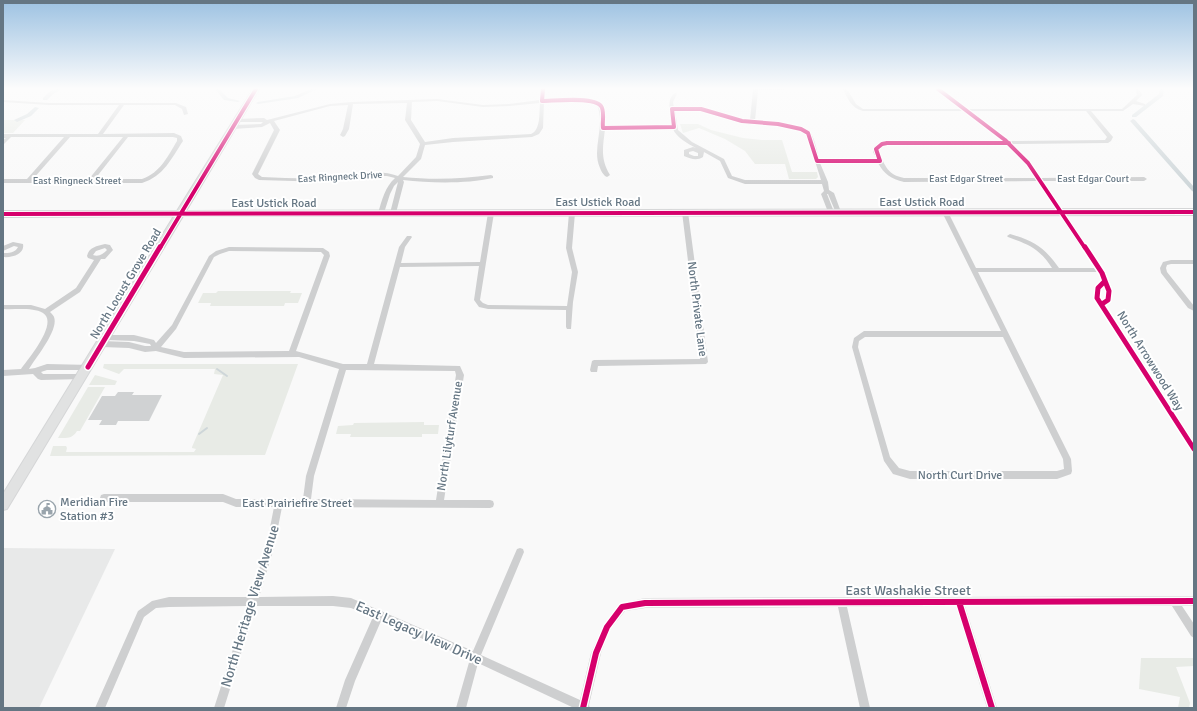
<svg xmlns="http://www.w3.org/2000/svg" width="1197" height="711" viewBox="0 0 1197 711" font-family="Signika,sans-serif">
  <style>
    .built { fill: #e8e9e9 }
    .green { fill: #e8ebe6 }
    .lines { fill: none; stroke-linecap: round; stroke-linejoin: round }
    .stream { stroke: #ced6d9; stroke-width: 2 }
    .canal { fill: #ced6d9; fill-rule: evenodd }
    .building { fill: #d0d2d3 }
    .secondary-casing { stroke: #d5d6d7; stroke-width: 2 }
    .street { fill: #cecfd0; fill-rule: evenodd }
    .secondary { fill: #e1e2e2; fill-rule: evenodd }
    .cycleway-far2-casing { stroke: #fff; stroke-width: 6 }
    .cycleway-far1-casing { stroke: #fff; stroke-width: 8 }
    .cycleway-casing { stroke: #fff; stroke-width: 9 }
    .cycleway-far2 { stroke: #d6006c; stroke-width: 4 }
    .cycleway-far1 { stroke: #d6006c; stroke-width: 5 }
    .cycleway { stroke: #d6006c; stroke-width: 6 }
    .labels { text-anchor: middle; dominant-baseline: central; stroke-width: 4; stroke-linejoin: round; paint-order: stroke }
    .far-street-label { font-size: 10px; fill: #657683; stroke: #fff }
    .street-label { font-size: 12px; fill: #657683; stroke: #fff }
    .poi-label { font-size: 12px; fill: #657683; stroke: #fff; text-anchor: start }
    .near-street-label { font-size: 14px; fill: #657683; stroke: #fff }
  </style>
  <rect width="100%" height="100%" fill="#f9f9f9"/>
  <path class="built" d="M 3,548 L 115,549 L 39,708 L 3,708 Z"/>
  <path class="green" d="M 3,120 L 25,120 L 13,133 L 3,133 Z
    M 680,124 L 698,124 L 711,130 L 743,138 L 762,140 L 782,140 L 792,172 L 817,172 L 818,177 L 816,179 L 789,179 L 785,164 L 755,164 L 745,151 L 725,139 L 699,128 L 683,133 Z
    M 218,291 L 291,291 L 290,293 L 302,293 L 298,303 L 285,303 L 284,306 L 210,306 L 211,303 L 198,303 L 203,293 L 216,293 Z
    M 104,364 L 298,364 L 265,455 L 50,456 L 53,446 L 66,446 L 67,448 L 66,452 L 194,452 L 196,449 L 192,448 L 192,447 L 223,375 L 214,374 L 215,369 L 124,369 L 119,374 L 103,368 Z
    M 95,375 L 117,381 L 115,385 L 89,385 Z
    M 88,387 L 105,387 L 80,431 L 77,431 C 72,439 67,438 58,438 Z
    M 424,422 L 424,425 L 439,425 L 438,434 L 422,434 L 422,437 L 350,437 L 351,434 L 336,434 L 338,426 L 353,425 L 354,423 Z
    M 1141,658 L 1194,658 L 1194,666 L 1176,667 L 1190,703 L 1189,708 L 1178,708 L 1180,697 L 1139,689 Z"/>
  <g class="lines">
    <path class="stream" d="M 217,369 L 227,376
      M 199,434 L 207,428"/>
    <path class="canal" d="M 56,89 L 62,89 L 53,94 L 47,100 L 43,100 L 43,98 L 49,92 Z
      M 215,89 L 219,89 L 228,98 L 240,101 L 238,102 L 224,100 Z
      M 311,89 L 317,89 L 298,98 L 258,104 L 256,103 L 258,102 L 295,96 Z
      M 1160,89 L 1164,89 L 1163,96 L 1136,117 L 1132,117 L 1132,115 L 1159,94 Z
      M 35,107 L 39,108 L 31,116 L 17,122 L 14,120 L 27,114 Z
      M 1133,119 L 1135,120 L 1194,187 L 1194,192 L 1192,191 L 1131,122 L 1130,121 Z"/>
  </g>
  <path class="building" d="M 118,392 L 134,392 L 132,395 L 162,395 L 149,421 L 118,421 L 116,425 L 99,425 L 102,420 L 88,420 L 102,396 L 115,396 Z"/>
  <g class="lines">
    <defs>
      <path id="secondary" d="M 253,89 L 259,89 L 186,211 L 1194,209 L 1194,215 L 183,216 L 7,509 L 3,510 L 3,494 L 174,216 L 3,217 L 3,211 L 177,211 Z"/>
    </defs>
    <use href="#secondary" class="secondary-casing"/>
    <path class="street" d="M 541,89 L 545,89 L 545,100 L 589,100 L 601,103 L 605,112 L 605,126 L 673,125 C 671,115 665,100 675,93 L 677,94 L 673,102 L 674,108 L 701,108 L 742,120 L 750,120 L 753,90 L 752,89 L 785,89 L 783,90 L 758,90 L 755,121 C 765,121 805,124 810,132 C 815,139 817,151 819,159 L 877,159 L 873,152 L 875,146 L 887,141 L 1003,141 L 964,111 L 863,111 C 851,108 848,99 843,89 L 847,89 L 856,104 L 863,109 L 961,109 L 936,89 L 941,89 L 967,109 L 1122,109 L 1137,95 L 1135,89 L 1139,89 L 1142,95 L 1136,101 L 1145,104 L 1145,106 L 1133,104 L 1123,111 L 1091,111 L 1113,137 L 1111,141 L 1108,143 L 1012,144 L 1030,162 L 1041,178 L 1144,177 L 1147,179 L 1144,181 L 1043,181 L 1105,273 L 1112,291 L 1111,300 L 1105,305 L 1194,442 L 1194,452 L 1191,451 L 1094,298 L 1095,288 L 1102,280 L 1098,272 L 978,272 L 1071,459 L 1072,471 L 1071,474 L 1057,479 L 910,479 L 893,474 L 884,461 L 852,347 L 854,338 L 864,331 L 1001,331 L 942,212 L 943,211 L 945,210 L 948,212 L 976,268 L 1052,268 C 1039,248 1029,245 1008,237 L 1007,236 L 1010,234 C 1034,241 1044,247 1059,268 L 1095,268 L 1037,181 L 904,182 C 891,179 884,174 878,163 L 820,163 L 828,182 L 829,190 L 834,193 L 841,212 L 838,214 L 836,213 L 828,194 L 827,194 L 834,212 L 831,214 L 828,212 L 821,194 L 824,191 L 822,184 L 745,184 L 728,178 L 720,161 L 704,152 L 703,157 C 697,161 691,159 684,156 L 684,150 L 693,147 L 696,148 C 688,144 676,137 673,129 L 605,129 C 603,147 600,159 610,175 L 607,177 L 605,176 C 603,174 601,171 600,168 C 591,149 606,126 597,105 L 589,102 L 544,102 L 543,128 L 539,134 L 532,137 L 453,142 L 425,145 L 421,159 L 403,177 C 432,180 462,179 491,175 L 493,176 L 493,178 C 466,184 430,183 403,180 L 404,182 L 396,213 L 393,215 L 390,213 L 398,182 L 394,186 L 390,194 L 384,213 L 381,215 L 378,213 C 382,200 385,187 395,178 L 387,176 L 376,176 L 329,182 L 259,180 L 255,178 L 252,174 L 274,130 L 270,123 L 262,127 L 233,129 L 230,127 L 233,125 L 261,124 L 263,122 L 234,122 L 234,120 L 236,119 L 264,118 L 267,120 L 330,104 L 351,102 L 437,99 L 483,105 L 509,104 L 540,100 ZM 437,101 L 483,107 L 509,106 L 540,103 C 539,112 541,130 531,134 L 453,138 L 425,142 L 411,120 L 412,102 ZM 407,103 L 405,120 L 420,144 L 416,157 L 398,176 C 375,167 351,178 327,178 C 306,179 284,178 262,177 L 258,174 L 280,130 L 274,121 L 330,106 L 348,105 L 343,129 L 340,135 L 343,137 L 345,136 L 349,129 L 353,104 ZM 675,110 C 683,110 692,110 700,110 C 713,112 744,127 754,124 L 778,126 L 803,131 L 806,133 L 821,180 L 745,180 L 732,176 L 724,159 L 692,142 L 678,130 ZM 971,111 L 1086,111 L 1107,137 L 1105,140 L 1009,141 ZM 1006,144 L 1026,164 L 1035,178 L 904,178 C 888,175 885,166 879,152 L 880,147 L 887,145 ZM 693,151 L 698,153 L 698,156 L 694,156 L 689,154 L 689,152 ZM 1104,286 L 1106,291 L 1105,299 L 1102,301 C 1099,296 1100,290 1104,286 ZM 865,337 L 1003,337 L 1063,459 L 1064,469 L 1057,471 L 910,471 L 899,468 L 890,457 L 858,347 L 859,341 Z
      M 3,100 L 49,103 L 176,103 L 186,107 L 188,114 L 184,115 L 182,109 L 175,105 L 124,105 L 103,134 L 174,133 L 181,136 L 183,141 C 171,159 164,176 142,183 L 3,183 L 3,179 L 27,179 L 64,137 L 11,137 L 3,145 L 3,140 L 6,138 L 3,138 L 3,134 L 98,134 L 119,105 L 49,105 L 3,102 ZM 70,137 L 123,137 L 89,179 L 33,179 ZM 128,137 L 173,137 L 177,138 L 177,141 C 168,156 160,173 142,179 L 95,179 Z
      M 685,210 L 688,212 L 708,362 L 706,364 L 598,366 L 597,372 L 591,372 L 590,370 L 592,361 L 594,360 L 700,359 L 682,212 Z
      M 491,211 L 494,213 L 480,300 L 483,303 L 488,305 L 567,306 L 572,272 L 566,248 L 569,213 L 570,212 L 574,212 L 575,213 L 572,248 L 578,272 L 573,302 L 571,329 L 567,329 L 566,327 L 566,310 L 488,309 L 479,307 L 474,300 L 479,266 L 400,267 L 374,364 L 460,366 L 464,375 L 444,500 L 490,500 L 493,501 L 494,504 L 493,507 L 490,508 L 282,507 L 274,548 L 259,597 L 333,596 L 351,598 L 473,651 L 517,549 L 520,548 L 523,549 L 524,552 L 481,655 L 580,700 L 591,653 L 604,624 L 619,604 L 645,598 L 1194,596 L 1194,606 L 1182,606 L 1194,624 L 1194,638 L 1191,636 L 1172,606 L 965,606 L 997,708 L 987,708 L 956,606 L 847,607 L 870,708 L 860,708 L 838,607 L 645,608 L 625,611 L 610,630 L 601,653 L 589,705 L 590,708 L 574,708 L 478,663 L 466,708 L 456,708 L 470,659 L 381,621 L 355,681 L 346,708 L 336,708 L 345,680 L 373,617 L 351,608 L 333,606 L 256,606 L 224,708 L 214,708 L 247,606 L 169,607 L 156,608 L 144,617 L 105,708 L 95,708 L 138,611 L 152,601 L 169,597 L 250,597 L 266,548 L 274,507 L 236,507 L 223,502 L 104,502 L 101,501 L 100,498 L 101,495 L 104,494 L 223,494 L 236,499 L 303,499 L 306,476 L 339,369 L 299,357 L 184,358 L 156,351 L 145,352 L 129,348 L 102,347 L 100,346 L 99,344 L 100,342 L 102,341 L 129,342 L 145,346 L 151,346 L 150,344 L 134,341 L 106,340 L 104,339 L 103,337 L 104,335 L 134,335 L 154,340 L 156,343 L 172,325 L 209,256 L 216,251 L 229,247 L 323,248 L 329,252 L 330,256 L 296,351 L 343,364 L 367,364 L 399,247 L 407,236 L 411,236 L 412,237 L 405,247 L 401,263 L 480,262 L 488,213 ZM 229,251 L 321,252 L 324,255 L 289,351 L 184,352 L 161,347 L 176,329 L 214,257 L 220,254 ZM 346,370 L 455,371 L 456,375 L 436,500 L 311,499 L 314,476 Z
      M 13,242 L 23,244 C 25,254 12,258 3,257 L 3,253 C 9,253 15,253 18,247 L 14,246 L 3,251 L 3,246 Z
      M 105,244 L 110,245 L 113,250 L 105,259 L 101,259 L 80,292 L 50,312 C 51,313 54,316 54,317 C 59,330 36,357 29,369 L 35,368 L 47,364 L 91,365 L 92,367 L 91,369 L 88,370 L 47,370 L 41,372 L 43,374 L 81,374 L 84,375 L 85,377 L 84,379 L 41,380 L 38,379 L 33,374 L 3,376 L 3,370 L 21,369 C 28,359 59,323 43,313 C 32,307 15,310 3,309 L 3,305 L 31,305 L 45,309 L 76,288 L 94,260 L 88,258 L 87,256 C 89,247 97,246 105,244 ZM 105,248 L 107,250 C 103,254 99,257 93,255 L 96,251 Z
      M 1171,260 L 1194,260 L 1194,264 L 1171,264 L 1167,265 L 1166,268 L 1167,272 L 1194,306 L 1194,311 L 1188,308 L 1161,273 L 1160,268 L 1163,262 Z"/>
    <use href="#secondary" class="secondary"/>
    <defs>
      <path id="cycleway-far2" d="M 543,89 L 542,101 C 553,101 594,96 601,106 C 605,111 602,122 603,128 L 674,127 L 672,109 L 701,109 L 742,121 L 778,124 L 801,129 L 808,133 L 817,161 L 880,161 L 876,149 L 882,144 L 887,143 L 1009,143
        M 938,89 L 1005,140 L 1028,163 L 1085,248
        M 3,214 L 1194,212
        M 160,248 L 256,89"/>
      <path id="cycleway-far1" d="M 1085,247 L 1102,273 L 1105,281
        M 1102,304 L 1108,300 L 1109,291 L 1105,281 L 1098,288 L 1097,298 L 1194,449
        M 88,367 L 160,247"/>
      <path id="cycleway" d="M 959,602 L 992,708
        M 583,708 L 596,653 L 607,627 L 622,607 L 645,603 L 1194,601"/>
    </defs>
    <use href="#cycleway-far2" class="cycleway-far2-casing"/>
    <use href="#cycleway-far1" class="cycleway-far1-casing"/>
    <use href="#cycleway" class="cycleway-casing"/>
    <use href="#cycleway-far2" class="cycleway-far2"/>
    <use href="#cycleway-far1" class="cycleway-far1"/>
    <use href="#cycleway" class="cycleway"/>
  </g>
  <linearGradient id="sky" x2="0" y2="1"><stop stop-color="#9dc2e2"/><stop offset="0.47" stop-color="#fcfcfc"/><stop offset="1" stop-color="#fcfcfc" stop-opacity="0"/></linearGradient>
  <rect width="1197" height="188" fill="url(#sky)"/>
  <defs>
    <symbol id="civic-ring" viewBox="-11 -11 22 22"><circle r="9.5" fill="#fff" stroke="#99a4ac" stroke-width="1.5"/><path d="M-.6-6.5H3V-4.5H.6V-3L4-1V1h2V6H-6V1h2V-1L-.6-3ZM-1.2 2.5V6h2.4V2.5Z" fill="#99a4ac"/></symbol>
  </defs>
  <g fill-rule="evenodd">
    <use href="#civic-ring" x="37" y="499" width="20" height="20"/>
  </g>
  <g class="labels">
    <g class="far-street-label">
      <text transform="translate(340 177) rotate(-3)">East Ringneck Drive</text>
      <text x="966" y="179">East Edgar Street</text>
      <text x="1093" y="179">East Edgar Court</text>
      <text x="77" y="181">East Ringneck Street</text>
    </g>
    <g class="street-label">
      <text x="598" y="202">East Ustick Road</text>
      <text x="922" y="202">East Ustick Road</text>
      <text x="274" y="203">East Ustick Road</text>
      <text transform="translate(126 284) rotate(-59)">North Locust Grove Road</text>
      <text transform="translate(697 309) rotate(83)">North Private Lane</text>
      <text transform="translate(1150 361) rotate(58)">North Arrowwood Way</text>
      <text transform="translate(450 436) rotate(-81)">North Lilyturf Avenue</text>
      <text x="960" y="475">North Curt Drive</text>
      <text x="297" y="503">East Prairiefire Street</text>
    </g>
    <g class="poi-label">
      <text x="60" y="502">Meridian Fire<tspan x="60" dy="14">Station #3</tspan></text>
    </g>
    <g class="near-street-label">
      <text x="908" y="590">East Washakie Street</text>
      <text transform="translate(250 606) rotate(-73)">North Heritage View Avenue</text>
      <text transform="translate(419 633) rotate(24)">East Legacy View Drive</text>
    </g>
  </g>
  <rect width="1197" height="711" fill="none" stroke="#657683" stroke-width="8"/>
</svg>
